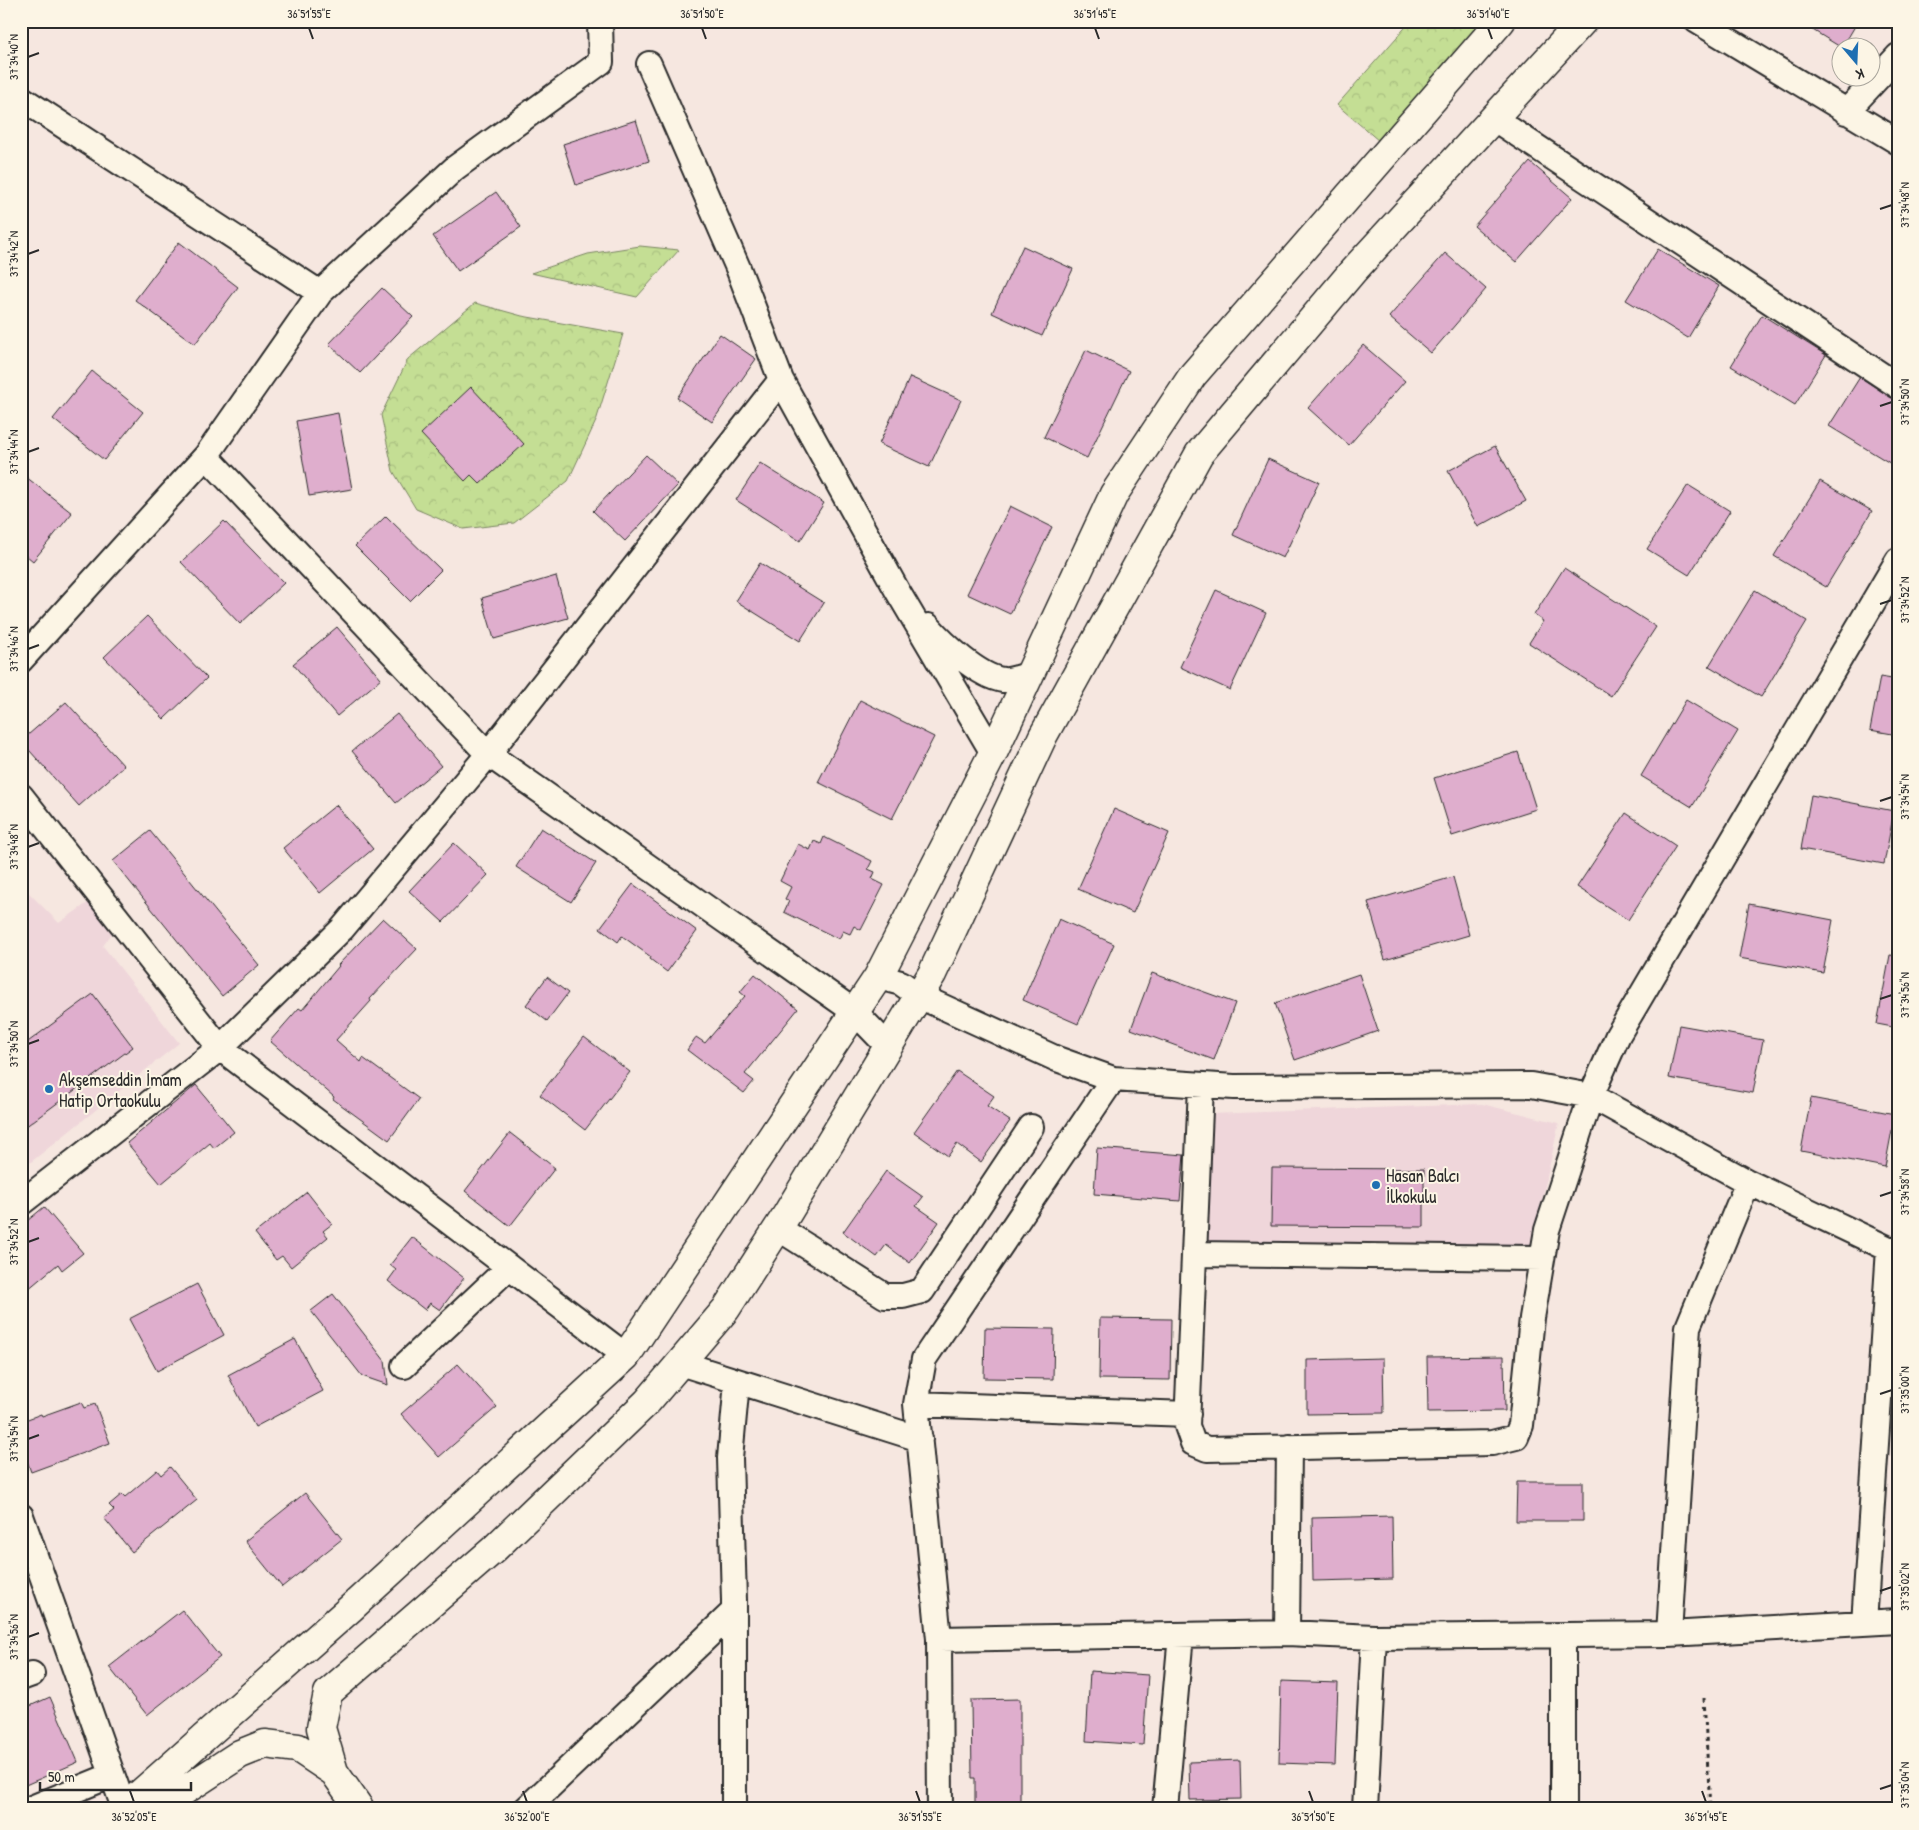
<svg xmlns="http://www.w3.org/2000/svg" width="1919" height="1830" viewBox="0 0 1919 1830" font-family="'Patrick Hand',sans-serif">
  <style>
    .built { fill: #efd6da }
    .park { fill: url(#park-crowns); stroke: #788460 }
    .building { fill: #dfaecd; stroke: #2b2b2b }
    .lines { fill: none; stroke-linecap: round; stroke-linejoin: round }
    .minor-casing { stroke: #2b2b2b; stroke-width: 28 }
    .major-casing { stroke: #2b2b2b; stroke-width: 31 }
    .path { stroke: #2b2b2b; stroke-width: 3; stroke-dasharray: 4 4; stroke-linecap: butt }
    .minor { stroke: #fcf5e5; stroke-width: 24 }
    .major { stroke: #fcf5e5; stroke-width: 28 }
    .ticks { fill: none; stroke: #2b2b2b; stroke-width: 2 }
    .poi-dot { fill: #1f6fb2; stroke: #fcf5e5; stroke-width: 2 }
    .labels { text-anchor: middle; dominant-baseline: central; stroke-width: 4; stroke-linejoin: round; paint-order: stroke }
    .poi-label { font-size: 18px; fill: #2b2b2b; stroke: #fcf5e5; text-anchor: start }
    .neatline { fill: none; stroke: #2b2b2b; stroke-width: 2 }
    .ticks-label { font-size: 12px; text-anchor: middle; fill: #2b2b2b }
  </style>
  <defs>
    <pattern id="park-crowns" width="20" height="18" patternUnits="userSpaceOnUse" patternTransform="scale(1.25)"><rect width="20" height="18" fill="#c4de94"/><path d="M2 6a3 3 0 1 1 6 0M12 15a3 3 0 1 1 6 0" fill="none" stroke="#a9bf80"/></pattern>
  </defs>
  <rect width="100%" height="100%" fill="#f6e7e0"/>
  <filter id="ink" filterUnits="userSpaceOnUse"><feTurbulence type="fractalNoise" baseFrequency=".02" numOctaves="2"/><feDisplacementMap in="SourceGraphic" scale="10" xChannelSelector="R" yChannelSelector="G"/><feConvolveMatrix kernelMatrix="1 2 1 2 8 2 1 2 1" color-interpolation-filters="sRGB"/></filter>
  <g filter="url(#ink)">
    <path class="built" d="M 21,885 L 59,923 L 89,902 L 115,929 L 103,946 L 179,1043 L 21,1170 Z
      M 1482,1104 L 1559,1123 L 1529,1258 L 1206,1247 L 1209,1114 Z"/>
    <path class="park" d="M 1411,21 L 1486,21 L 1379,141 L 1337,105 Z
      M 640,246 L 679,250 L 637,297 L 531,273 L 588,254 Z
      M 475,303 L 522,316 L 623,334 L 596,421 L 568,481 L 514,523 L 463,529 L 416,509 L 393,471 L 381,415 L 408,359 Z"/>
    <path class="building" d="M 1798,21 L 1858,21 L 1842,48 Z
      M 636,120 L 649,161 L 576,185 L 563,144 Z
      M 1530,162 L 1572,198 L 1516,262 L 1474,226 Z
      M 496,192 L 521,227 L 458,271 L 433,236 Z
      M 179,242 L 238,287 L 195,344 L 135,300 Z
      M 1023,246 L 1073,269 L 1042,336 L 992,313 Z
      M 1658,249 L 1719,286 L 1688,338 L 1626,300 Z
      M 1445,253 L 1486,289 L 1431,353 L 1389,317 Z
      M 382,288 L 413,317 L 360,373 L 329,344 Z
      M 1762,315 L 1826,355 L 1795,405 L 1731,366 Z
      M 720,334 L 756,359 L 712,422 L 677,398 Z
      M 1363,345 L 1405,381 L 1349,445 L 1308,408 Z
      M 1086,350 L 1129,371 L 1087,458 L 1044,437 Z
      M 92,371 L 143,412 L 104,460 L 53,419 Z
      M 910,377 L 961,400 L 929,467 L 879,444 Z
      M 1860,377 L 1890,397 L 1898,400 L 1898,468 L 1829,426 Z
      M 471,387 L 524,444 L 480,484 L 471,475 L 465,481 L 421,434 Z
      M 338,413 L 352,489 L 309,496 L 296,421 Z
      M 1495,446 L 1526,501 L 1478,527 L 1448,471 Z
      M 646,455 L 678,485 L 625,541 L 593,511 Z
      M 1268,459 L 1319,482 L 1283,558 L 1233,535 Z
      M 760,463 L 824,503 L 800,541 L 736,500 Z
      M 21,473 L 72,513 L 33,561 L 21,551 Z
      M 1820,481 L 1872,511 L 1826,587 L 1774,556 Z
      M 1688,485 L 1730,511 L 1689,575 L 1647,549 Z
      M 1010,506 L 1052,527 L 1010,614 L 967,594 Z
      M 386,516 L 441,570 L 410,601 L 355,546 Z
      M 224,521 L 284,583 L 240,624 L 181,562 Z
      M 760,563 L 824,603 L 800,641 L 736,601 Z
      M 1564,568 L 1656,627 L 1611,696 L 1529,643 L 1543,621 L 1534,615 Z
      M 556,576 L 568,618 L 494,639 L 482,598 Z
      M 1216,590 L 1266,613 L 1230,690 L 1180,667 Z
      M 1755,590 L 1807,621 L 1761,697 L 1709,666 Z
      M 147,616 L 207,678 L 164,719 L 104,657 Z
      M 337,627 L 381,679 L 337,716 L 293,664 Z
      M 1880,677 L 1898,680 L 1898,735 L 1870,730 Z
      M 860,700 L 934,737 L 892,819 L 818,782 Z
      M 1686,700 L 1738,731 L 1692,807 L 1641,776 Z
      M 66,702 L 124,766 L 79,806 L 21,741 Z
      M 397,714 L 441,766 L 396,803 L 352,751 Z
      M 1518,752 L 1536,809 L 1452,836 L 1434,778 Z
      M 1811,795 L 1894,811 L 1884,864 L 1801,849 Z
      M 336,805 L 373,849 L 320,893 L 283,848 Z
      M 1114,809 L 1169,833 L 1133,913 L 1078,889 Z
      M 1626,813 L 1676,846 L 1628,920 L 1577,887 Z
      M 541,828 L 596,863 L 571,902 L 516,867 Z
      M 150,831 L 259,965 L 222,996 L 113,861 Z
      M 824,837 L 872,861 L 868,869 L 875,872 L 872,879 L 884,885 L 861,930 L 854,926 L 850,934 L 843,931 L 839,939 L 784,912 L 789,901 L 785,899 L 791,887 L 780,881 L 798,844 L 810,850 L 814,841 L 821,844 Z
      M 454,843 L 488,875 L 443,922 L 409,891 Z
      M 1453,877 L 1469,935 L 1385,960 L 1368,902 Z
      M 633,884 L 697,931 L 667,972 L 650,959 L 651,957 L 622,936 L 618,942 L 600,928 Z
      M 1749,904 L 1833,920 L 1823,973 L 1739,958 Z
      M 383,918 L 417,949 L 370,999 L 371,1001 L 336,1040 L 361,1062 L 363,1058 L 419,1099 L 389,1140 L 333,1099 L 334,1097 L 270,1041 L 299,1008 L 302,1010 L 339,966 L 338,965 Z
      M 1059,919 L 1114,944 L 1078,1024 L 1023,1000 Z
      M 1890,955 L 1898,956 L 1898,1028 L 1877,1024 Z
      M 1152,973 L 1235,1003 L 1214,1060 L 1131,1029 Z
      M 755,974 L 798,1009 L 745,1074 L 754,1081 L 744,1093 L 687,1050 L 696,1037 L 705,1043 L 745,996 L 740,992 Z
      M 1359,974 L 1378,1031 L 1295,1060 L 1275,1003 Z
      M 547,977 L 568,993 L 547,1021 L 526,1005 Z
      M 93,994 L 133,1047 L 21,1130 L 21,1047 Z
      M 1679,1025 L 1763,1040 L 1753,1093 L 1669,1078 Z
      M 584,1037 L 630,1072 L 585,1130 L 540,1095 Z
      M 957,1071 L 994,1096 L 987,1106 L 1010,1121 L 981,1162 L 957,1144 L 948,1156 L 914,1132 Z
      M 196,1085 L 234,1132 L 214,1148 L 210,1143 L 161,1184 L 127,1143 Z
      M 1811,1098 L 1895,1114 L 1885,1167 L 1801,1151 Z
      M 510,1133 L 555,1168 L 510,1226 L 465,1191 Z
      M 1097,1148 L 1184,1155 L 1180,1201 L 1094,1194 Z
      M 1272,1168 L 1424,1169 L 1424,1227 L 1271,1226 Z
      M 886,1171 L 923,1197 L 916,1206 L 939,1222 L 910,1263 L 886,1245 L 877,1257 L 843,1232 Z
      M 307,1192 L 332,1224 L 323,1231 L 328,1237 L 291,1267 L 282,1256 L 276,1260 L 255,1233 Z
      M 44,1207 L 83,1253 L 62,1270 L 58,1264 L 21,1295 L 21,1226 Z
      M 412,1237 L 464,1278 L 440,1310 L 430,1303 L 425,1310 L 388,1281 L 396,1270 L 390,1265 Z
      M 197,1284 L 224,1335 L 157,1371 L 129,1319 Z
      M 333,1294 L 385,1361 L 388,1385 L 362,1376 L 311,1311 Z
      M 1100,1318 L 1171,1319 L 1170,1380 L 1099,1379 Z
      M 985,1328 L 1054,1329 L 1053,1379 L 984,1378 Z
      M 295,1339 L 323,1391 L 255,1427 L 228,1375 Z
      M 1504,1356 L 1505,1411 L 1428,1412 L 1427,1357 Z
      M 1383,1358 L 1384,1413 L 1307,1414 L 1307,1360 Z
      M 458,1364 L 497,1407 L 439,1457 L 401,1414 Z
      M 81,1402 L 84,1408 L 95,1404 L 110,1443 L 31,1472 L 21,1444 L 21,1429 L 28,1427 L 25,1420 L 41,1414 L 42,1416 Z
      M 170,1467 L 197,1500 L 132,1552 L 104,1518 L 114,1510 L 109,1505 L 122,1494 L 125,1497 L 157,1470 L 161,1475 Z
      M 1517,1482 L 1583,1482 L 1583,1521 L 1516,1521 Z
      M 305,1493 L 342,1539 L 282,1587 L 245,1541 Z
      M 1392,1516 L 1393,1579 L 1313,1581 L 1312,1518 Z
      M 182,1610 L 220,1657 L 147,1715 L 109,1667 Z
      M 1090,1671 L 1148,1675 L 1143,1745 L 1086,1741 Z
      M 1281,1681 L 1338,1683 L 1335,1765 L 1279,1763 Z
      M 50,1697 L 78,1762 L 21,1787 L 21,1710 Z
      M 1020,1699 L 1020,1809 L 975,1809 L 975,1778 L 972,1778 L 971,1700 Z
      M 1240,1760 L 1241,1799 L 1190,1800 L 1189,1762 Z"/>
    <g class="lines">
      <defs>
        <path id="minor" d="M 1697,21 L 1898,142
          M 649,64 L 738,268 L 781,380 L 898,592 L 993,753
          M 21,98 L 320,293
          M 1846,112 L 1898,56
          M 1493,118 L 1898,386
          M 206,456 L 320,293 L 455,168 L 601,62 L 600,21
          M 928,626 C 944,644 979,677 1003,680 C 1011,681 1022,676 1030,675
          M 21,660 L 206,456 L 488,754 L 855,1012 L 879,1037 L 892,1041
          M 21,796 L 220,1048 L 626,1356
          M 878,977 L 901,983 L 919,996 L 1057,1059 L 1113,1079 L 1234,1087 L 1531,1085 L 1591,1096 L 1748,1182 L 1889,1249 L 1898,1249
          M 1201,1085 L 1187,1426 L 1193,1443 L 1207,1449 L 1492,1443 L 1516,1437 L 1521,1425 L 1532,1318 L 1547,1230 L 1591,1096 L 1618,1035 L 1898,560
          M 21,1203 L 220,1048 L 342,929 L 481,763 L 781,380
          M 778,1228 L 885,1296 L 903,1296 L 922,1291 L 1031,1127
          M 1194,1254 L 1542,1258
          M 680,1363 L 920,1439
          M 404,1366 L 509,1267
          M 916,1404 L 1188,1414
          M 21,1516 L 124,1808
          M 1864,1623 L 1889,1249
          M 1287,1633 L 1289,1447
          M 1669,1634 L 1688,1327 L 1748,1182
          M 939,1639 L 1287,1633 L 1374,1637 L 1669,1634 L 1898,1621
          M 21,1678 L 32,1674
          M 29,1809 L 112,1775
          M 526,1809 L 734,1611
          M 734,1809 L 734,1600 L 730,1458 L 737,1382
          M 940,1809 L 939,1639 L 916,1404 L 924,1359 L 1113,1079
          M 1165,1809 L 1181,1635
          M 1365,1809 L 1374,1637
          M 1563,1809 L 1563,1635"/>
        <path id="major" d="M 334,1772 L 321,1728 L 328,1693 L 493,1550 L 647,1402 L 726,1309 L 787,1214 L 932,974 L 1043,736 L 1199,454 L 1353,271 L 1583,21
          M 123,1809 L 351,1608 L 626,1356 L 878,977 L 993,753 L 1114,494 L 1193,375 L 1501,21
          M 156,1809 L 240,1754 L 265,1744 L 298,1748 L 334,1772 L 360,1809"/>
      </defs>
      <use href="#minor" class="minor-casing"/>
      <use href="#major" class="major-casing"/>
      <path class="path" d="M 1704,1698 L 1710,1809"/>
      <use href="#minor" class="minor"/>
      <use href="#major" class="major"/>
    </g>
  </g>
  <path class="ticks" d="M 309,28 L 313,39M 702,28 L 706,39M 1095,28 L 1099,39M 1488,28 L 1492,39M 28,57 L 39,53M 1880,209 L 1892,205M 28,254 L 39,250M 1880,406 L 1892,402M 28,452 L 39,448M 1880,604 L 1892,600M 28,649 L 39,645M 1880,801 L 1892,797M 28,847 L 39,843M 1880,999 L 1892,995M 28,1044 L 39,1040M 1880,1196 L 1892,1192M 28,1242 L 39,1238M 1880,1394 L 1892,1390M 28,1439 L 39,1435M 1880,1591 L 1892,1587M 28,1637 L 39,1633M 1880,1789 L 1892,1785M 130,1791 L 134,1802M 523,1791 L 527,1802M 916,1791 L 920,1802M 1309,1791 L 1313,1802M 1702,1791 L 1706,1802"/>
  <g class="poi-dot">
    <circle cx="49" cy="1089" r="5"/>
    <circle cx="1376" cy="1185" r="5"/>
  </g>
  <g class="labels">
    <g class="poi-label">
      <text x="59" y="1079">Akşemseddin İmam<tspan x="59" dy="21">Hatip Ortaokulu</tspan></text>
      <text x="1386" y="1175">Hasan Balcı<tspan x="1386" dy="21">İlkokulu</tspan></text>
    </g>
  </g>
  <rect width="1919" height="1830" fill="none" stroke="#fcf5e5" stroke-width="55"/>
  <g transform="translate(1856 62) rotate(161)"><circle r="24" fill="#fcf5e5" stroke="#a8a49b"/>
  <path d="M0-4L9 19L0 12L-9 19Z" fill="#1f6fb2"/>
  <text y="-8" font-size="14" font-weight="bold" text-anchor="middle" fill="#2b2b2b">K</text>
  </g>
  <path d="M40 1782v8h151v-8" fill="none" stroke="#2b2b2b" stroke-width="2.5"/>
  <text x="48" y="1782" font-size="15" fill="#2b2b2b" stroke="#fcf5e5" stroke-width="4" paint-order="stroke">50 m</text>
  <rect x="28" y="28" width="1864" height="1774" class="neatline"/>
  <g class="ticks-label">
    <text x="309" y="18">36°51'55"E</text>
    <text x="702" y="18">36°51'50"E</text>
    <text x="1095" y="18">36°51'45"E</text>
    <text x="1488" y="18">36°51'40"E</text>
    <text transform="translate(14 57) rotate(-90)" y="4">37°34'40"N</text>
    <text transform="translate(1905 205) rotate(-90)" y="4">37°34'48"N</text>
    <text transform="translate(14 254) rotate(-90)" y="4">37°34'42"N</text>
    <text transform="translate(1905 402) rotate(-90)" y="4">37°34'50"N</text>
    <text transform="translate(14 452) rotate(-90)" y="4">37°34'44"N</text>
    <text transform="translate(1905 600) rotate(-90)" y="4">37°34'52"N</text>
    <text transform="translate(14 649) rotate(-90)" y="4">37°34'46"N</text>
    <text transform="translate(1905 797) rotate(-90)" y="4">37°34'54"N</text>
    <text transform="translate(14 847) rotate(-90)" y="4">37°34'48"N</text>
    <text transform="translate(1905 995) rotate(-90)" y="4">37°34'56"N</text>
    <text transform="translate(14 1044) rotate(-90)" y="4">37°34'50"N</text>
    <text transform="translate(1905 1192) rotate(-90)" y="4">37°34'58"N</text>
    <text transform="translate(14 1242) rotate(-90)" y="4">37°34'52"N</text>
    <text transform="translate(1905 1390) rotate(-90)" y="4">37°35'00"N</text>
    <text transform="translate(14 1439) rotate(-90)" y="4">37°34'54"N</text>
    <text transform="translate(1905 1587) rotate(-90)" y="4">37°35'02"N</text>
    <text transform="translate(14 1637) rotate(-90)" y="4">37°34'56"N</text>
    <text transform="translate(1905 1785) rotate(-90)" y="4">37°35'04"N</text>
    <text x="134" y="1821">36°52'05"E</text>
    <text x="527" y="1821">36°52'00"E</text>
    <text x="920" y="1821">36°51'55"E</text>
    <text x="1313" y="1821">36°51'50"E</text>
    <text x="1706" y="1821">36°51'45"E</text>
  </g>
</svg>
